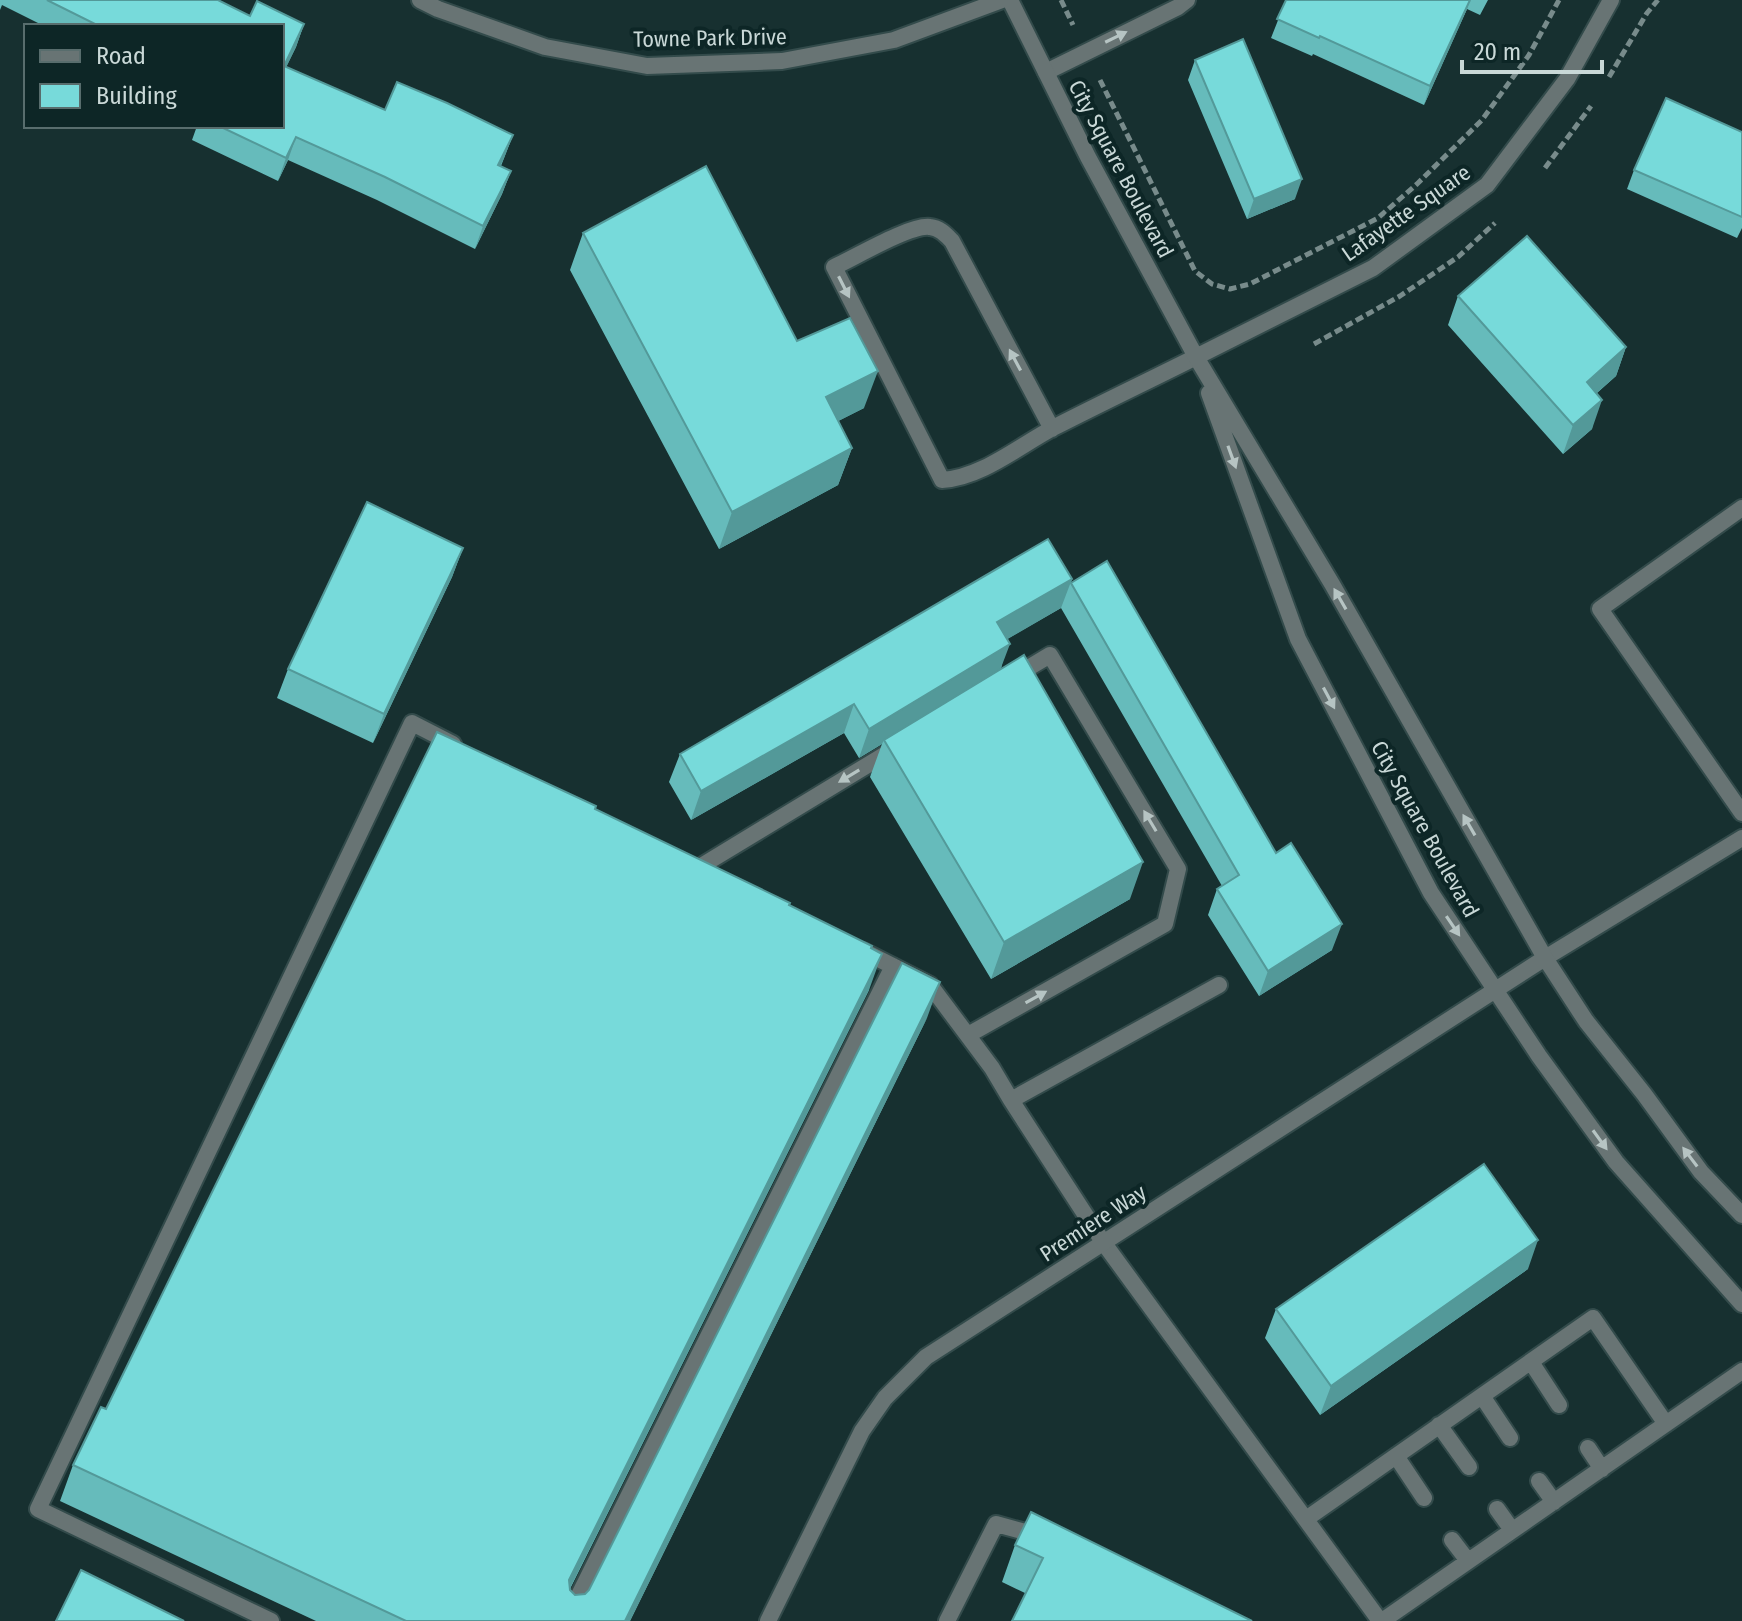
<svg xmlns="http://www.w3.org/2000/svg" width="1742" height="1621" viewBox="0 0 1742 1621" font-family="'Fira Sans Condensed',sans-serif">
  <style>
    .lines { fill: none; stroke-linecap: round; stroke-linejoin: round }
    .lane-casing { stroke: #334b4b; stroke-width: 20 }
    .street-casing { stroke: #334b4b; stroke-width: 20 }
    .path { stroke: #788b8b; stroke-width: 5; stroke-dasharray: 8 4; stroke-linecap: butt }
    .lane { stroke: #687474; stroke-width: 16 }
    .street { stroke: #687474; stroke-width: 16 }
    .wall { fill: #6bb }
    .shaded-wall { fill: #539999 }
    .building { fill: #77dada; stroke: #539999; stroke-width: 2 }
    .oneway { fill: #b6c4c3 }
    .labels { text-anchor: middle; dominant-baseline: central; stroke-width: 8; stroke-linejoin: round; paint-order: stroke }
    .street-label { font-size: 22px; fill: #c9d8d7; stroke: #0d2626 }
  </style>
  <rect width="100%" height="100%" fill="#173030"/>
  <g class="lines">
    <defs>
      <path id="lane" d="M 1046,72 L 1178,7 L 1187,0
        M 1052,429 L 952,241 C 946,235 940,228 930,227 C 911,224 854,258 834,267 L 942,480 C 981,478 1019,446 1053,428 C 1100,404 1148,381 1196,357
        M 1742,508 L 1600,609 L 1742,813
        M 698,868 L 894,749
        M 863,951 L 930,985 L 992,1068 L 1011,1100 L 1103,1242 L 1380,1621
        M 1545,958 L 1742,838
        M 968,1035 L 1165,924 L 1178,869 L 1050,655 L 1013,677
        M 1011,1100 L 1219,985
        M 1531,1362 L 1559,1405
        M 1482,1396 L 1510,1438
        M 1439,1425 L 1469,1467
        M 1588,1448 L 1602,1469
        M 1396,1456 L 1424,1498
        M 1539,1481 L 1554,1502
        M 1497,1509 L 1512,1530
        M 1306,1519 L 1593,1318 L 1666,1424
        M 1452,1540 L 1468,1561
        M 271,1621 L 38,1509 L 412,723 L 453,744
        M 566,1621 L 893,966
        M 947,1621 L 996,1524 L 1040,1536
        M 1382,1621 L 1742,1371"/>
      <path id="street" d="M 420,0 L 438,9 L 545,47 L 647,66 L 782,61 L 894,40 L 1002,0
        M 1010,0 L 1088,157 L 1196,357 L 1332,584 L 1545,958 L 1586,1021 L 1644,1094 L 1701,1172 L 1742,1215
        M 1196,357 L 1373,268 L 1487,185 L 1567,79 L 1611,0
        M 1209,393 L 1298,639 L 1431,893 L 1539,1056 L 1616,1162 L 1742,1304
        M 768,1621 L 862,1431 L 885,1398 L 926,1357 L 1545,958"/>
    </defs>
    <use href="#lane" class="lane-casing"/>
    <use href="#street" class="street-casing"/>
    <path class="path" d="M 1061,0 L 1073,25
      M 1609,77 L 1647,13 L 1658,0
      M 1100,80 L 1195,271 L 1212,284 L 1230,289 L 1250,284 L 1378,218 L 1417,184 L 1482,120 L 1529,55 L 1559,0
      M 1545,168 L 1591,106
      M 1314,344 L 1400,296 L 1458,257 L 1495,223"/>
    <use href="#lane" class="lane"/>
    <use href="#street" class="street"/>
  </g>
  <path class="wall" d="M 0,0 L 218,0 L 250,16 L 257,1 L 304,24 L 296,47 L 286,67 L 385,110 L 397,82 L 447,103 L 513,135 L 501,166 L 511,171 L 502,194 L 475,249 L 377,200 L 288,160 L 278,181 L 192,140 L 197,126 L 282,126 L 282,26 L 44,26 L 2,5 L 0,10 Z
    M 1286,0 L 1488,0 L 1480,15 L 1467,9 L 1424,105 L 1313,54 L 1312,56 L 1271,38 Z
    M 1195,60 L 1295,199 L 1247,219 L 1188,80 Z
    M 1742,132 L 1742,228 L 1737,238 L 1627,189 L 1634,170 Z
    M 583,233 L 797,341 L 864,408 L 838,421 L 852,448 L 838,485 L 719,549 L 570,270 Z
    M 1458,296 L 1626,347 L 1616,376 L 1597,393 L 1592,429 L 1563,454 L 1448,325 Z
    M 463,548 L 452,577 L 373,743 L 277,698 L 288,669 Z
    M 1072,579 L 1071,583 L 1332,950 L 1259,996 L 1208,915 L 1217,889 L 1222,886 L 1061,608 L 1007,639 L 1001,669 L 1130,899 L 991,979 L 870,777 L 882,744 L 859,758 L 844,733 L 691,820 L 669,782 L 680,754 Z
    M 595,809 L 789,905 L 871,948 L 869,990 L 570,1589 L 575,1595 L 585,1594 L 589,1590 L 927,1018 L 630,1621 L 316,1621 L 60,1501 L 73,1465 L 106,1409 Z
    M 1528,1269 L 1320,1415 L 1265,1338 L 1276,1309 Z
    M 1015,1545 L 1252,1621 L 1025,1593 L 1002,1582 Z"/>
  <path class="shaded-wall" d="M 1470,0 L 1467,9 L 1424,105 L 1430,86 Z
    M 304,24 L 296,47 L 282,76 L 282,72 Z
    M 513,135 L 504,158 L 490,188 L 498,165 Z
    M 296,137 L 288,160 L 278,181 L 286,158 Z
    M 511,171 L 502,194 L 475,249 L 483,226 Z
    M 1302,179 L 1295,199 L 1247,219 L 1254,199 Z
    M 1626,347 L 1616,376 L 1576,411 L 1587,382 Z
    M 878,371 L 864,408 L 813,434 L 826,397 Z
    M 1602,400 L 1592,429 L 1563,454 L 1573,425 Z
    M 852,448 L 838,485 L 719,549 L 732,512 Z
    M 463,548 L 452,577 L 373,743 L 384,714 Z
    M 1072,579 L 1061,608 L 987,651 L 997,622 Z
    M 1010,644 L 999,673 L 884,740 L 882,744 L 859,758 L 869,729 Z
    M 854,704 L 844,733 L 691,820 L 701,791 Z
    M 1143,862 L 1130,899 L 991,979 L 1004,942 Z
    M 1342,924 L 1332,950 L 1259,996 L 1268,971 Z
    M 882,954 L 869,990 L 556,1616 L 569,1580 Z
    M 940,982 L 927,1018 L 630,1621 L 625,1621 Z
    M 1538,1240 L 1528,1269 L 1320,1415 L 1331,1386 Z"/>
  <path class="building" d="M 47,0 L 218,0 L 250,16 L 257,1 L 304,24 L 284,66 L 385,110 L 397,82 L 447,103 L 513,135 L 498,165 L 511,171 L 483,226 L 385,177 L 296,137 L 286,158 L 219,126 L 282,126 L 282,26 L 99,26 Z
    M 1286,0 L 1470,0 L 1430,86 L 1320,36 L 1319,38 L 1277,19 Z
    M 1243,39 L 1302,179 L 1254,199 L 1195,60 Z
    M 1666,98 L 1742,132 L 1742,217 L 1634,170 Z
    M 706,166 L 797,341 L 850,318 L 878,371 L 826,397 L 852,448 L 732,512 L 583,233 Z
    M 1527,236 L 1626,347 L 1587,382 L 1602,400 L 1573,425 L 1458,296 Z
    M 367,502 L 463,548 L 384,714 L 288,669 Z
    M 1048,539 L 1072,579 L 997,622 L 1010,644 L 869,729 L 854,704 L 701,791 L 680,754 Z
    M 1107,561 L 1276,853 L 1291,843 L 1342,924 L 1268,971 L 1217,889 L 1239,875 L 1071,583 Z
    M 1024,655 L 1143,862 L 1004,942 L 884,740 Z
    M 437,732 L 596,806 L 595,809 L 790,903 L 789,905 L 872,946 L 871,948 L 882,954 L 569,1580 L 570,1590 L 575,1595 L 585,1594 L 589,1590 L 902,963 L 940,982 L 625,1621 L 406,1621 L 73,1465 L 101,1407 L 106,1409 Z
    M 1484,1164 L 1538,1240 L 1331,1386 L 1276,1309 Z
    M 1031,1512 L 1252,1621 L 1012,1621 L 1043,1558 L 1015,1545 Z
    M 81,1570 L 184,1621 L 56,1621 Z"/>
  <defs><path id="oneway-solid" d="M-6-.8H1V-3.2L6.5 0L1 3.2V.8H-6Z" transform="scale(2)"/></defs>
  <g class="oneway">
    <use href="#oneway-solid" transform="translate(1116 37) rotate(-26)"/>
    <use href="#oneway-solid" transform="translate(844 287) rotate(63)"/>
    <use href="#oneway-solid" transform="translate(1015 360) rotate(-118)"/>
    <use href="#oneway-solid" transform="translate(1232 457) rotate(70)"/>
    <use href="#oneway-solid" transform="translate(1340 599) rotate(-120)"/>
    <use href="#oneway-solid" transform="translate(1329 698) rotate(62)"/>
    <use href="#oneway-solid" transform="translate(849 776) rotate(149)"/>
    <use href="#oneway-solid" transform="translate(1150 821) rotate(-121)"/>
    <use href="#oneway-solid" transform="translate(1469 825) rotate(-120)"/>
    <use href="#oneway-solid" transform="translate(1453 926) rotate(56)"/>
    <use href="#oneway-solid" transform="translate(1036 997) rotate(-29)"/>
    <use href="#oneway-solid" transform="translate(1600 1140) rotate(54)"/>
    <use href="#oneway-solid" transform="translate(1690 1157) rotate(-127)"/>
  </g>
  <g class="labels">
    <g class="street-label">
      <text transform="translate(710 38) rotate(-1)">Towne Park Drive</text>
      <text transform="translate(1121 169) rotate(62)">City Square Boulevard</text>
      <text transform="translate(1406 213) rotate(-35)">Lafayette Square</text>
      <text transform="translate(1425 829) rotate(61)">City Square Boulevard</text>
      <text transform="translate(1093 1223) rotate(-33)">Premiere Way</text>
    </g>
  </g>
  <rect x="24" y="24" width="260" height="104" fill="#0d2626" stroke="#586d6d" stroke-width="2"/>
  <rect x="40" y="50" width="40" height="12" fill="#687474" stroke="#586d6d" stroke-width="2"/>
  <text x="96" y="64" font-size="24" fill="#c9d8d7">Road</text>
  <rect x="40" y="84" width="40" height="24" fill="#77dada" stroke="#586d6d" stroke-width="2"/>
  <text x="96" y="104" font-size="24" fill="#c9d8d7">Building</text>
  <path d="M1462 60v12h140v-12" fill="none" stroke="#c9d8d7" stroke-width="4"/>
  <text x="1474" y="60" font-size="24" fill="#c9d8d7" stroke="#0d2626" stroke-width="6" paint-order="stroke">20 m</text>
</svg>
